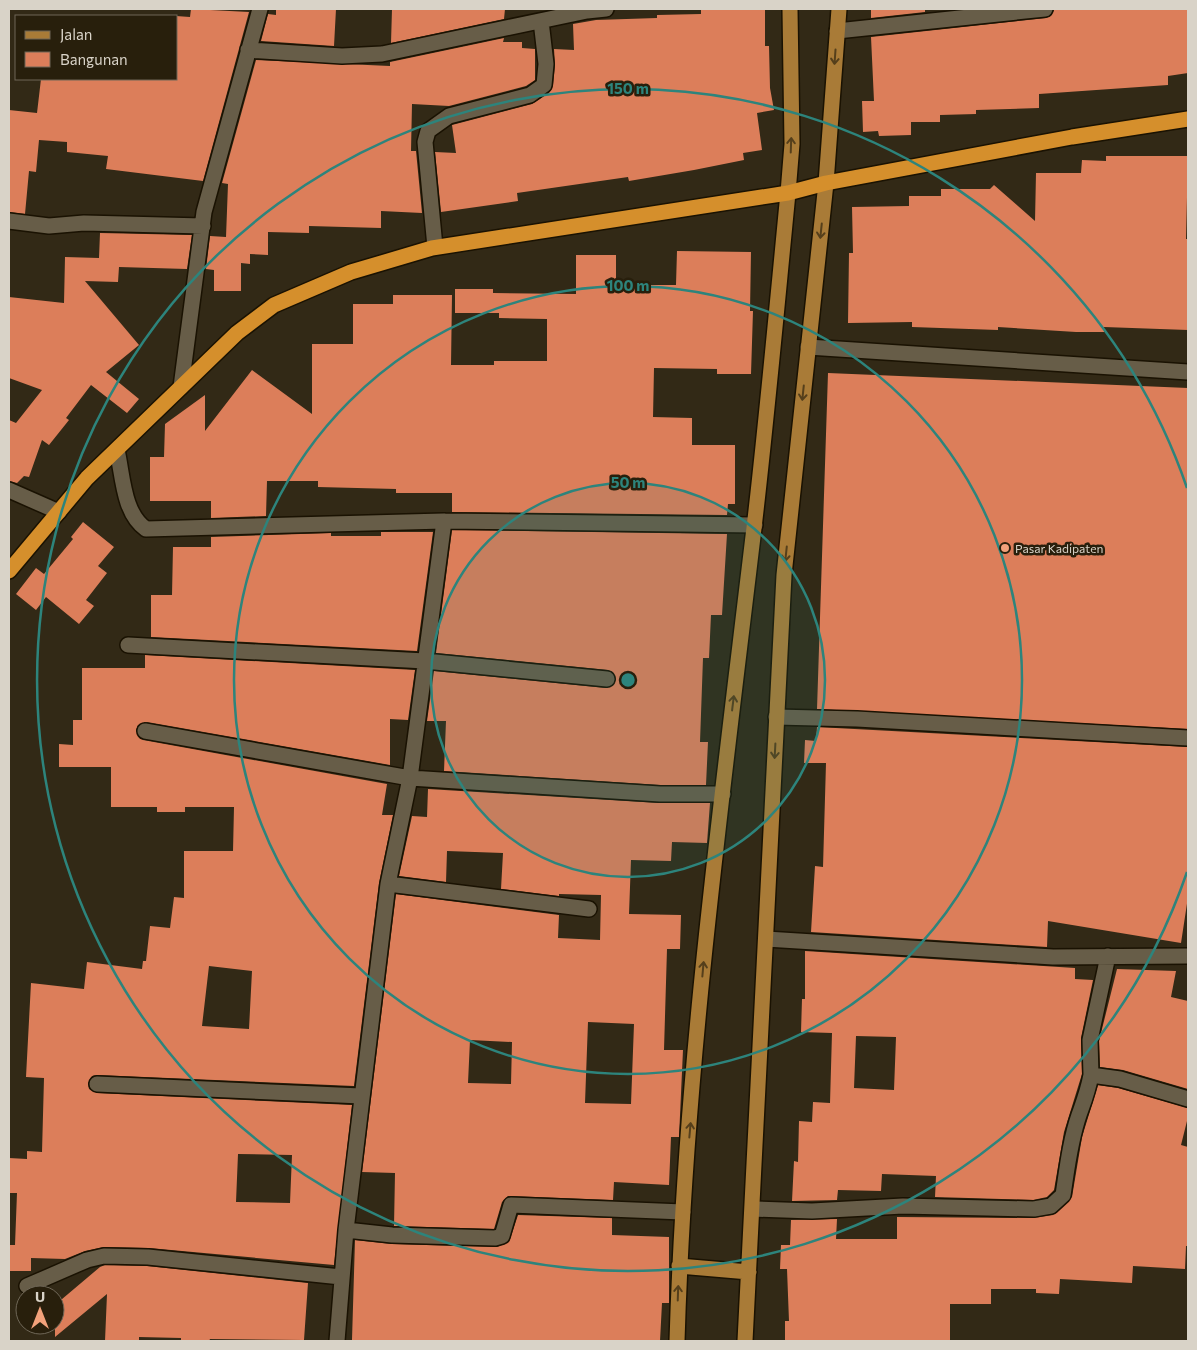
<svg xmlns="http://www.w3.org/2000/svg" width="1197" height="1350" viewBox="0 0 1197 1350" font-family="Commissioner,sans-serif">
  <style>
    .building { fill: #dc7e5a; fill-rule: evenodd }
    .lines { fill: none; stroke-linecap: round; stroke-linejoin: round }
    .minor-casing { stroke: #1a1202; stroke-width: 18 }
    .major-casing { stroke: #1a1202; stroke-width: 18 }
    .highway-casing { stroke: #1a1202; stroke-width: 18 }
    .minor { stroke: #675d48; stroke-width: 15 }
    .major { stroke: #a97b37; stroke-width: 15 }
    .highway { stroke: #d58f2c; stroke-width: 15 }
    .oneway { stroke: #553f1b }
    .ring { fill: none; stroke: #2d847c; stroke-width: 2.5 }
    .poi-dot { fill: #f1a17b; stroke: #281f0c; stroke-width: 2 }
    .labels { text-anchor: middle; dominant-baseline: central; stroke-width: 5; stroke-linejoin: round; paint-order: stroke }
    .poi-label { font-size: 12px; fill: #d9d3c8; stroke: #281f0c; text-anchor: start }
    .centre { fill: #2d847c; stroke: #281f0c; stroke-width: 2.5 }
    .ring-label { font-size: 15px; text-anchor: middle; font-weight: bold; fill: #2d847c; stroke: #281f0c; stroke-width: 5; stroke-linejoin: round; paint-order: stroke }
  </style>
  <rect width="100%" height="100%" fill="#322916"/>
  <path class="building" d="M 191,9 L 249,12 L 203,181 L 106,169 L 108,156 L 67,152 L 67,142 L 39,140 L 36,172 L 29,171 L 25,214 L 9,212 L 9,110 L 37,113 L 41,79 L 176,79 L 176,16 L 190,17 Z
    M 276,9 L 336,9 L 334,46 L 261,41 L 268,14 L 276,15 Z
    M 392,9 L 505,9 L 504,19 L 391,43 Z
    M 701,9 L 765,9 L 765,46 L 769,46 L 770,88 L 774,110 L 757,113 L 762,150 L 743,153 L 744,160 L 694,170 L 629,181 L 628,177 L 517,193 L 518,201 L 441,212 L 435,152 L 456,153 L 452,125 L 532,104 L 549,93 L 553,86 L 555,65 L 554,49 L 574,50 L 573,24 L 596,20 L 657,18 L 657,15 L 701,14 Z
    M 871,9 L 925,10 L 925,12 L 871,18 Z
    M 1079,9 L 1188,9 L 1188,73 L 1168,76 L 1168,85 L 1039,94 L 1039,108 L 976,110 L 976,114 L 940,115 L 940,122 L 911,122 L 911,135 L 879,136 L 878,131 L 863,132 L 862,101 L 874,101 L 871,37 L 1046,18 L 1051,16 L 1054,10 Z
    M 504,38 L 503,42 L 522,42 L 522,48 L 535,49 L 535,80 L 526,86 L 449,106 L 412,104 L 411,151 L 416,151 L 422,213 L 381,211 L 381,228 L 309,226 L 309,233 L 268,232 L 268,255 L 250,254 L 250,264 L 241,263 L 241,291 L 214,291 L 214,270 L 206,269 L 210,236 L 226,237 L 228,184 L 222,183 L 256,60 L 390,66 L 390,62 Z
    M 1106,156 L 1188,156 L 1186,239 L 1188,239 L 1188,330 L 1104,327 L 1104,332 L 1076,332 L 998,327 L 998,330 L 912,327 L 912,322 L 848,323 L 849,253 L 853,253 L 852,207 L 909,206 L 909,196 L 941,196 L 941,189 L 990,189 L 994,185 L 1035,221 L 1036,173 L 1081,173 L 1082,160 L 1106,161 Z
    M 100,233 L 192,235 L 187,269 L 119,267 L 118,282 L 85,281 L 139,345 L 106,372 L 139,399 L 127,413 L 91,385 L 66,418 L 69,420 L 49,445 L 42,440 L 29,477 L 24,476 L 17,483 L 9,481 L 9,420 L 16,423 L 42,390 L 9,378 L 9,297 L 64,303 L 65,257 L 99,258 Z
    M 677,251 L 751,252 L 750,311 L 753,311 L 751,374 L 717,374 L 717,369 L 654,368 L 653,417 L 692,418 L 692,445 L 735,445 L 735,504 L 728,504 L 727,515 L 452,512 L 452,493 L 396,493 L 396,489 L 318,487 L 318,481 L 267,481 L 266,516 L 211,518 L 211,501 L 150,501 L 150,457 L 164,457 L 165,424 L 205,395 L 205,431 L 252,370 L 312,414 L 312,344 L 353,344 L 353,304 L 393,304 L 393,295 L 452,295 L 451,365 L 494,365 L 494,361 L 547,361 L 547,319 L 499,318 L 499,313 L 455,313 L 455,289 L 493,289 L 493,293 L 576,294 L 576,255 L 616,255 L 616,285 L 676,285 Z
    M 828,373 L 1188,388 L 1188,729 L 817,709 Z
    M 83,522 L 114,547 L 98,566 L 107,573 L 86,600 L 94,606 L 79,624 L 46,597 L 36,610 L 16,594 L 36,568 L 44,574 L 73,539 L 71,537 Z
    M 452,530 L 727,534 L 722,615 L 711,615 L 709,658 L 703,658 L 700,742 L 708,742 L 706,785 L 660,785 L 444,771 L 446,721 L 427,721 L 434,671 L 606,688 L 614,685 L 616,679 L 613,672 L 608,670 L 436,653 Z
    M 381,532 L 433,532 L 417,651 L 151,637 L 151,595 L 172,595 L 173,547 L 211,547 L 211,537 L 331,533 L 331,536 L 381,536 Z
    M 145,655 L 415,670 L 408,720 L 390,719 L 390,765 L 147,722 L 138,725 L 136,730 L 139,738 L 143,740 L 387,784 L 382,815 L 393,815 L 379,883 L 354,1086 L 97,1075 L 92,1076 L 88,1083 L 89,1089 L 97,1093 L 352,1105 L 334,1265 L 149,1248 L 104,1247 L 85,1251 L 65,1259 L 31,1258 L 31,1271 L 9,1271 L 9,1245 L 15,1245 L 17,1193 L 9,1193 L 9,1158 L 27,1159 L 27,1151 L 42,1152 L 44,1078 L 26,1077 L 31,983 L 84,989 L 87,962 L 142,969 L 143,961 L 146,961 L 150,926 L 170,928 L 174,897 L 184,898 L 184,851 L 233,851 L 234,807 L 185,807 L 185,812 L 157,812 L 157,807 L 111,807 L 111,767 L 59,767 L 59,744 L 73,745 L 73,720 L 82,720 L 82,668 L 145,668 ZM 209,966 L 252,971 L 249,1029 L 202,1026 ZM 238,1154 L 292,1155 L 290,1203 L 236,1202 Z
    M 817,727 L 1188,747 L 1188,897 L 1181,943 L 1048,921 L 1047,947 L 811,932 L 815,866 L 823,867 L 826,763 L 804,763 L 805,740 L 816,741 Z
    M 428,789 L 659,803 L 710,803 L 707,843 L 672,842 L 671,861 L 631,860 L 629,914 L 681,915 L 680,949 L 667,949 L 664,1050 L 683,1050 L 679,1137 L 671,1137 L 669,1185 L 614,1182 L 613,1200 L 508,1196 L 502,1202 L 494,1229 L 394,1226 L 395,1173 L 362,1172 L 396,894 L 559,915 L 558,938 L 600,940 L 601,895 L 559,894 L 559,896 L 501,889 L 503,853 L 447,851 L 446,882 L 399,876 L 412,816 L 427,817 ZM 588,1022 L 634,1024 L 631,1104 L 585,1103 ZM 470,1040 L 512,1042 L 511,1084 L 468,1083 Z
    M 805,951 L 1075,968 L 1075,979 L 1093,980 L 1081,1038 L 1082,1074 L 1064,1132 L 1054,1190 L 1047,1197 L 1033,1200 L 935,1197 L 936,1176 L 882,1174 L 881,1191 L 838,1190 L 837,1200 L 792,1201 L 794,1161 L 798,1162 L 799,1121 L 812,1122 L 813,1102 L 830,1103 L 832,1033 L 801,1032 L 802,999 L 805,999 ZM 856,1036 L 896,1037 L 894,1090 L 854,1088 Z
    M 1117,969 L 1176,971 L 1171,997 L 1188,1001 L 1188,1089 L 1123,1070 L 1100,1067 L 1099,1041 Z
    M 1098,1085 L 1118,1088 L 1188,1108 L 1188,1117 L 1181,1145 L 1188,1147 L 1188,1246 L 1186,1246 L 1185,1269 L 1133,1266 L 1132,1283 L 1060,1279 L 1059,1294 L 1036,1293 L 1036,1289 L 991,1289 L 991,1304 L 950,1304 L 950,1341 L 785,1341 L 785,1321 L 789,1321 L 787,1269 L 780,1269 L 781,1245 L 790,1245 L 791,1220 L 837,1219 L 836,1239 L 897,1239 L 897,1217 L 1034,1218 L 1053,1215 L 1072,1197 L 1082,1137 Z
    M 518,1215 L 612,1218 L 612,1235 L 669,1237 L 669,1303 L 662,1303 L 660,1341 L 352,1340 L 355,1240 L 392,1244 L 497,1247 L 509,1242 Z
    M 105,1265 L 147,1266 L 308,1283 L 304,1340 L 210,1339 L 209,1341 L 181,1341 L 181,1338 L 139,1337 L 139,1341 L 105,1341 L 107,1294 L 55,1337 L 55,1305 L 100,1267 Z"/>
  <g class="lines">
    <defs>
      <path id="minor" d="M 837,31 L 1045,9
        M 248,50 L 342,56 L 382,54 L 587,11 L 606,9
        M 9,221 L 49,226 L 84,223 L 203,226
        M 435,247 L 425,142 L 428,131 L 449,116 L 530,95 L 544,85 L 546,64 L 541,21
        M 808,347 L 1188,372
        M 181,387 L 204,212 L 260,9
        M 117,450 C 123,476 123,513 146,529 L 444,521 L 755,525
        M 9,490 L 59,512
        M 128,645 L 425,661 L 607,679
        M 776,717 L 857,719 L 1188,738
        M 145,731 L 410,778 L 660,794 L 723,794
        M 388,884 L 589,909
        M 766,939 L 1053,957 L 1188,956
        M 1091,1075 L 1090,1040 L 1108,956
        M 97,1084 L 361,1096
        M 753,1209 L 812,1211 L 903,1206 L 1034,1209 L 1051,1206 L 1063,1195 C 1067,1169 1070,1141 1079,1115 C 1084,1101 1088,1091 1091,1075 L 1120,1079 L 1188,1099
        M 346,1230 L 392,1235 L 495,1238 L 502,1236 L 511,1205 L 683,1212
        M 27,1286 L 87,1260 L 104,1256 L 148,1257 L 341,1277
        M 337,1341 L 346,1230 L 388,884 L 410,778 L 444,521"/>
      <path id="major" d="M 679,1266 L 749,1272
        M 677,1341 C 685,1069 722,798 754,528 C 767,417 777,305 788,193 L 792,144 L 790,9
        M 745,1341 L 784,575 L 826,183 L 839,9"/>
      <path id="highway" d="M 9,571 L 87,478 L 237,333 L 274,305 L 351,272 L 432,248 L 788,193 L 826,183 L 1072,137 L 1188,119"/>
    </defs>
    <use href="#minor" class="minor-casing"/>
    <use href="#major" class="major-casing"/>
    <use href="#highway" class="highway-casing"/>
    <use href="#minor" class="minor"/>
    <use href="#major" class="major"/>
    <use href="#highway" class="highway"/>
  </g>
  <defs><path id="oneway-shaft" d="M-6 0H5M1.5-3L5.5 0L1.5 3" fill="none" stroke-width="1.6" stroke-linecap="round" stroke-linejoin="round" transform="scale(1.25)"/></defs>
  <g class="oneway">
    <use href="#oneway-shaft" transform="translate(835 57) rotate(94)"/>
    <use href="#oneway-shaft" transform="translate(791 145) rotate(-88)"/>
    <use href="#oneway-shaft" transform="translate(821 231) rotate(96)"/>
    <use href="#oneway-shaft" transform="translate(803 393) rotate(96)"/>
    <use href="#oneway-shaft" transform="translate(786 554) rotate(96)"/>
    <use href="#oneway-shaft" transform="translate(733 703) rotate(-83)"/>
    <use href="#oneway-shaft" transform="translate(775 751) rotate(93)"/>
    <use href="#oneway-shaft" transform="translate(703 969) rotate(-85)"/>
    <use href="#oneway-shaft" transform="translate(690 1130) rotate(-85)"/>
    <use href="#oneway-shaft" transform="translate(678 1293) rotate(-88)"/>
  </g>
  <circle cx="628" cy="680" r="197" fill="#2d847c" fill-opacity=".12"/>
  <g class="ring">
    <circle cx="628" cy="680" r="197"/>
    <circle cx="628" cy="680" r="394"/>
    <path d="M1187 872A591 591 0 1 1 1187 488"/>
  </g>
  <circle class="poi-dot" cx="1005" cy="548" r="5"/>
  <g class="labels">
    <g class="poi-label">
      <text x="1015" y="548">Pasar Kadipaten</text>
    </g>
  </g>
  <circle cx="628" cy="680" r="8" class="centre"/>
  <g class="ring-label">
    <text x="628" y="94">150 m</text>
    <text x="628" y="291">100 m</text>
    <text x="628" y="488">50 m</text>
  </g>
  <rect width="1197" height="1350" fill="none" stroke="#d9d3c8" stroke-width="20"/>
  <rect x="15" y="15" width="162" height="65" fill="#281f0c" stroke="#6f6757"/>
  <rect x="25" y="31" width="25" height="8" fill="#a97b37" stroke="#6f6757"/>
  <text x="60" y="40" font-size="15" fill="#d9d3c8">Jalan</text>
  <rect x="25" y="52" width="25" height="15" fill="#dc7e5a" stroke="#6f6757"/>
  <text x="60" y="65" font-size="15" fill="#d9d3c8">Bangunan</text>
  <g transform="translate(40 1310)"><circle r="24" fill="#281f0c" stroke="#6f6757"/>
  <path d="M0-4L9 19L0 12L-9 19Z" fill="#f1a17b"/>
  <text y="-8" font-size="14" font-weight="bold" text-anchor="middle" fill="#d9d3c8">U</text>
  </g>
</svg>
